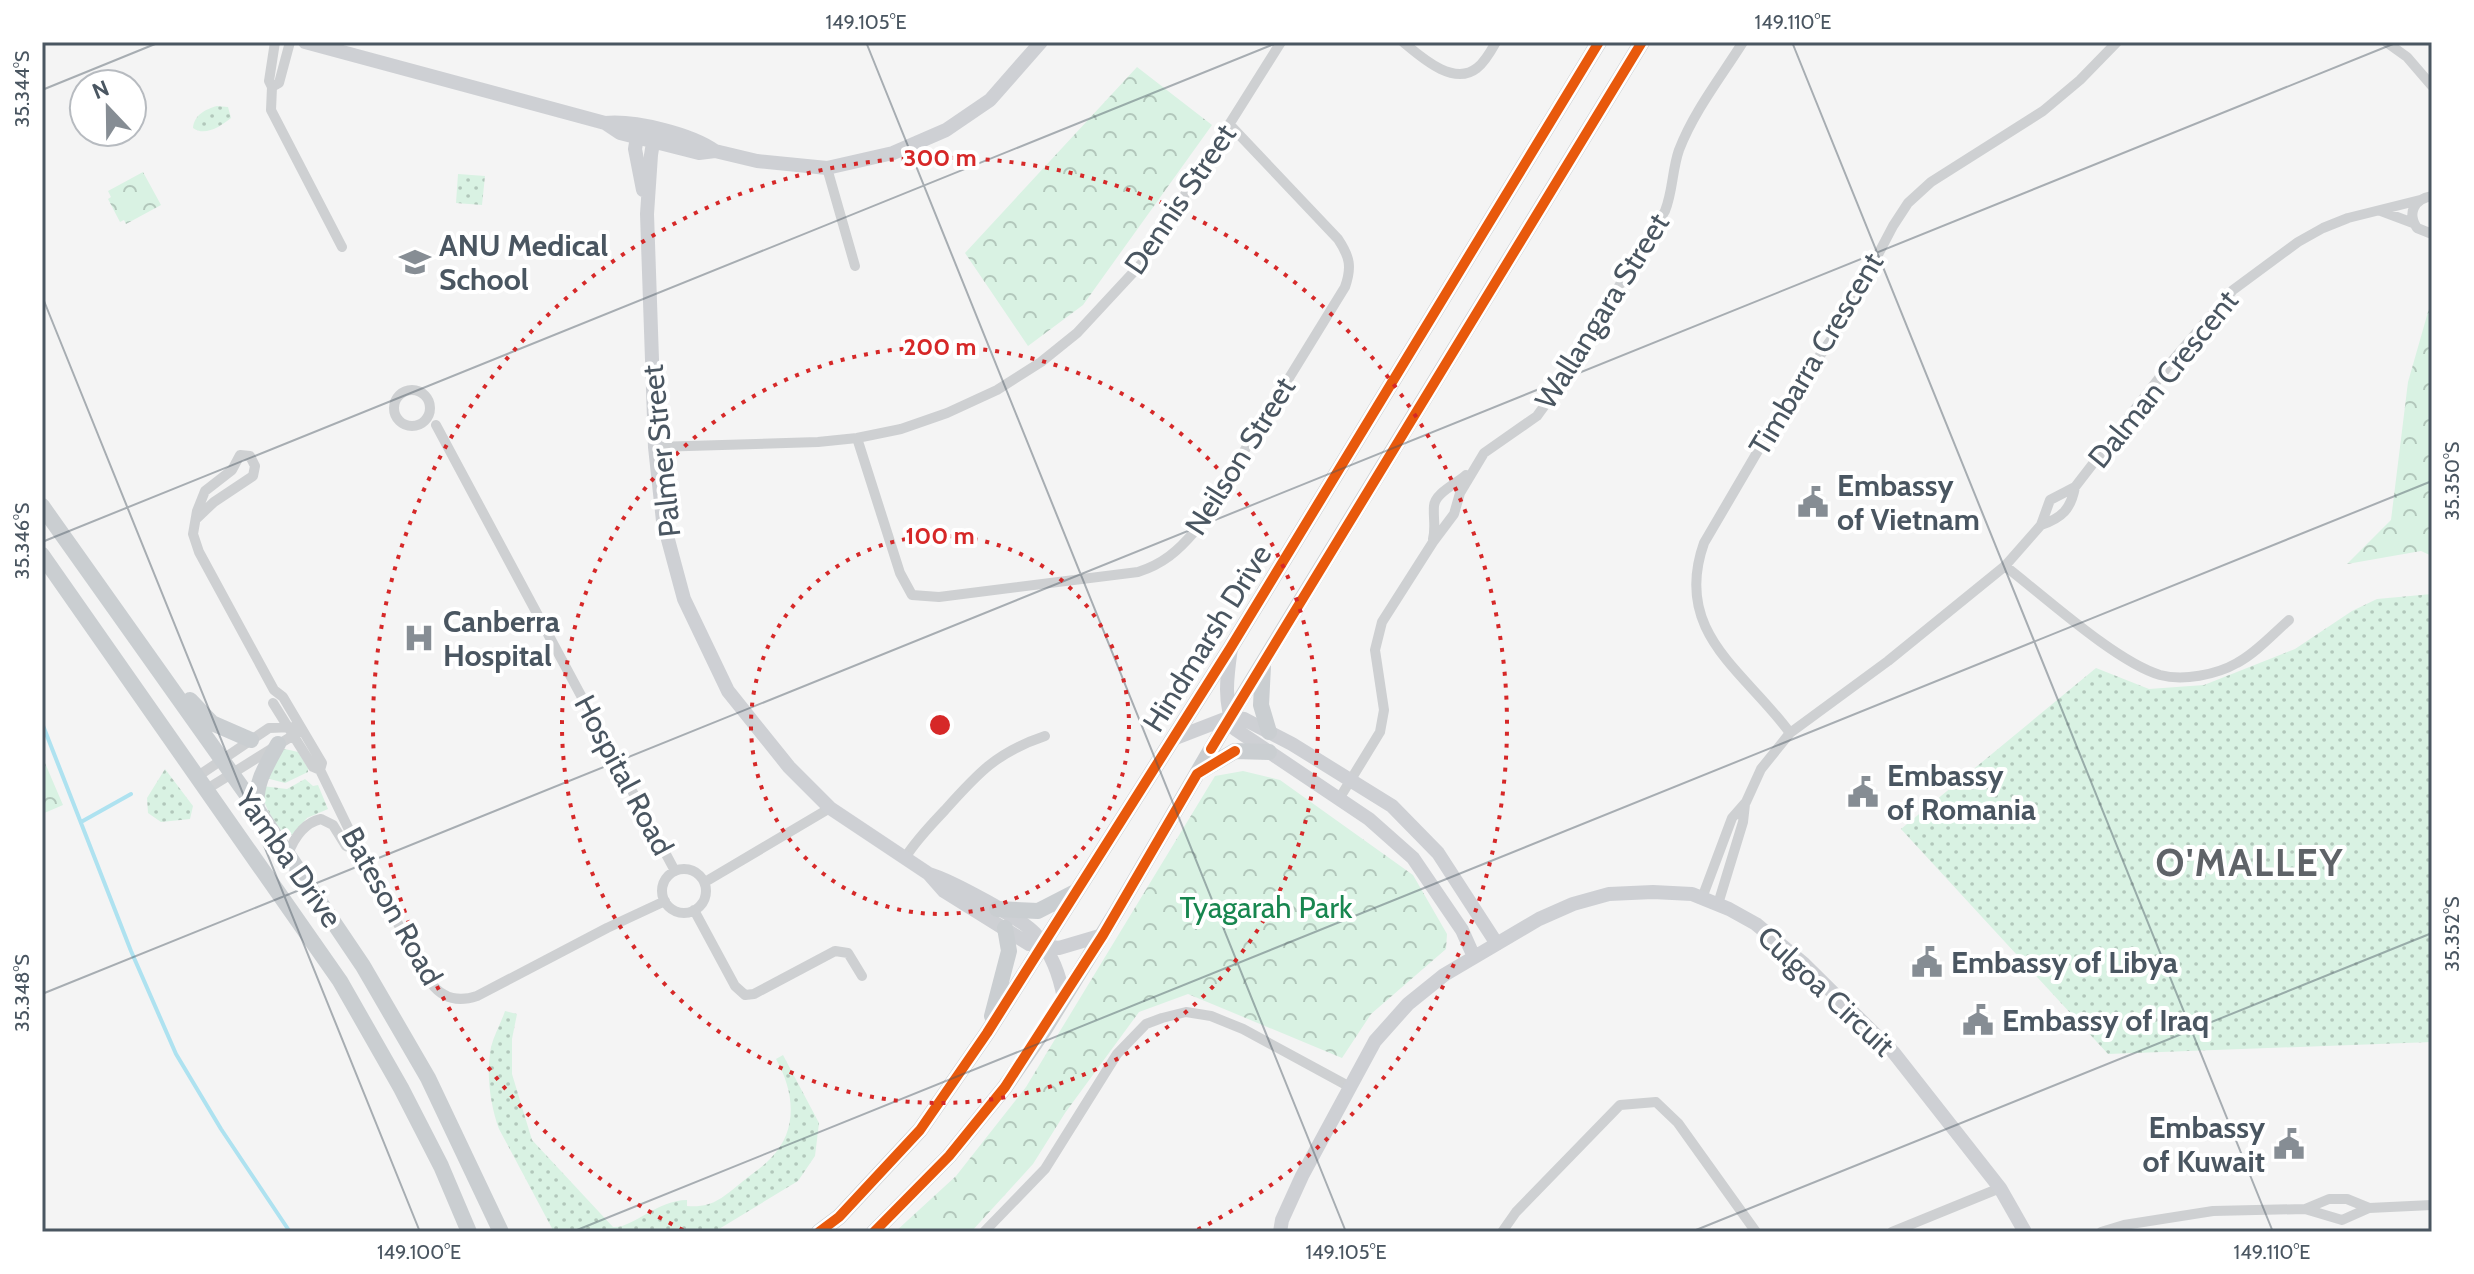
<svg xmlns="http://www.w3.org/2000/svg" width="2474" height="1274" viewBox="0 0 2474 1274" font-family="Cabin,sans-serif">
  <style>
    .grass { fill: url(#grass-dots) }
    .park { fill: url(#park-crowns) }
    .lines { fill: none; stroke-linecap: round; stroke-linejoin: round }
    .stream { stroke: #aee2f0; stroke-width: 4 }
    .street { stroke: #ced0d2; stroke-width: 10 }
    .secondary { stroke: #ced0d4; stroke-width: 14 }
    .primary { stroke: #caced1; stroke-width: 16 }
    .cycleway-casing { stroke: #fff; stroke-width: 15 }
    .cycleway { stroke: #e8590c; stroke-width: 10 }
    .ticks { fill: none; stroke: #4a5661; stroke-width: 2; stroke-opacity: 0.45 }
    .ring { fill: none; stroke: #d62828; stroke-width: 4; stroke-dasharray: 4 8 }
    .labels { text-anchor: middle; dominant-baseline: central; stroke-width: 8; stroke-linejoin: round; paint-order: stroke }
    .street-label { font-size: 30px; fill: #4a5661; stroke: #fff }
    .poi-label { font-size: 30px; font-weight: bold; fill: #4a5661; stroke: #fff; text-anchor: start }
    .park-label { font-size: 30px; fill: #17864f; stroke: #fff }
    .district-label { font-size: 38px; font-weight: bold; letter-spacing: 2px; fill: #5f6368; stroke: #fff }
    .centre { fill: #d62828; stroke: #fff; stroke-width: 4 }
    .ring-label { font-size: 24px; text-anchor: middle; font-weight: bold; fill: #d62828; stroke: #fff; stroke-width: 8; stroke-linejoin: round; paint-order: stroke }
    .neatline { fill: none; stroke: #4a5661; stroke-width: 3 }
    .ticks-label { font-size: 20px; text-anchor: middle; fill: #4a5661 }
  </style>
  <defs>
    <pattern id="grass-dots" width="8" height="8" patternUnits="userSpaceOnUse" patternTransform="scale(2)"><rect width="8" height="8" fill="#d9f2e3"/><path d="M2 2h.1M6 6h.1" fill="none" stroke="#b2c7bb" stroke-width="1.8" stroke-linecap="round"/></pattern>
    <pattern id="park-crowns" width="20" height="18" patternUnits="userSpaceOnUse" patternTransform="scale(2)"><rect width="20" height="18" fill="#d9f2e3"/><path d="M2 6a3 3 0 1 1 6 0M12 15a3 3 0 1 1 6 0" fill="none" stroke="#b2c7bb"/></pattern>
  </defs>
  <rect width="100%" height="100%" fill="#f4f4f4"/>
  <path class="grass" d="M 217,106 L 228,107 L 231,118 C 221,126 205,137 193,128 C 194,115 206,109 217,106 Z
    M 458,174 L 485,176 L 482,205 L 456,203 Z
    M 2432,594 L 2432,1042 L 2108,1054 L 1901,829 L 2096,668 L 2149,689 L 2204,685 L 2295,649 L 2352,611 L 2377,599 Z
    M 285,749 L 298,752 L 308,768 L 308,772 L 285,783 L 266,778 L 280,752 Z
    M 165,769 L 193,806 L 190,819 L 161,822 L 148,813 L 147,798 Z
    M 305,779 L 313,786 L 318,785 L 328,809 L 307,818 L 288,839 C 275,821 262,808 262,786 L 287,789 Z
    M 505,1011 L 517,1014 L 512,1039 L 512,1074 L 532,1140 L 613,1227 C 632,1229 657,1200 687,1200 L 687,1206 C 713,1208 722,1198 742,1182 C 751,1174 763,1167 771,1158 C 799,1129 794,1091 776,1059 L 783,1055 L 819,1123 L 815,1156 L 798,1181 L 714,1232 L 554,1232 L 499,1129 C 490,1104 486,1074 491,1047 C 494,1035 501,1023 505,1011 Z"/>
  <path class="park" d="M 1137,67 L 1212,125 L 1083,305 L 1028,346 L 965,253 Z
    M 143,172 L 161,205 L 126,224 L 124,220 L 120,222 L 108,199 L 111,197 L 108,191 Z
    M 2432,298 L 2432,556 L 2421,551 L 2347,564 L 2391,520 L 2408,382 Z
    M 42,756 L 63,805 L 42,814 Z
    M 1243,771 L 1280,780 L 1413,875 L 1447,934 L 1446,949 L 1371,1014 L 1342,1058 L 1188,994 L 1139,1012 L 1065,1113 L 1033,1164 L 971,1232 L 895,1232 L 956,1176 L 1026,1087 L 1215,776 Z"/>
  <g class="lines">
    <path class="stream" d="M 42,723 L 131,951 L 176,1054 L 221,1129 L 290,1232
      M 81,822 L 131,794"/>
    <path class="street" d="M 275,42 L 269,81 L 272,87 L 271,110 L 342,247
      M 1403,42 C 1420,56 1453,87 1477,68 C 1485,62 1491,51 1496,42
      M 2386,42 L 2407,57 L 2432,86
      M 272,87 L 279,83 L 290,42
      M 827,168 L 855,266
      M 2432,196 C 2414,199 2407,213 2417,228 L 2432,234
      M 2381,211 L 2413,223
      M394 408a18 18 0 1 1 36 0a18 18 0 1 1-36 0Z
      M 436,425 L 675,871
      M 857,438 L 900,573 L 912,595 L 939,597 L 1138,572 C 1163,564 1178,551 1195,531 L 1345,287 C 1352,267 1350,257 1338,239 L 1230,125
      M 655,447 L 818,442 L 857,438 L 901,429 L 947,413 L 997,390 L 1041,362 L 1077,333 L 1142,263 L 1281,42
      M 196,519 L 214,502 L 253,476 L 255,466 L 250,456 L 240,455 L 232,470 L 205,491 L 197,511 L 193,534 L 199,552 L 274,690 L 283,697 L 322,763 L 320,770
      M 2041,525 C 2062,518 2071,509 2075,487
      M 1433,539 C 1436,527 1433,518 1434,506 C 1435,493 1456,484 1466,475
      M 2005,566 C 2044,596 2116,662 2160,675 C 2183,681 2216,675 2237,663 C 2256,653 2273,634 2289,620
      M 273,703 L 313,767 L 320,770 L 372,877 L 431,983 C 443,999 459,1002 477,996 L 607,928 L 665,901
      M 1790,733 C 1745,671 1672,633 1704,543 L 1783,408 L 1840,327 L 1893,226 L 1908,203 L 1931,182 L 2043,111 L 2080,80 L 2117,42
      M 198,776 L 269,728 L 293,727
      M 207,789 L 297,733
      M 1339,799 L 1380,732 L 1384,710 L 1375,650 L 1382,622 L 1433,542 L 1454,514 L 1460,493 L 1484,453 L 1537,416 L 1553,394 L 1665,211 C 1673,191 1672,170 1679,150 C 1694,111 1721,77 1743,42
      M 288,854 C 294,838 303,823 321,819 L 333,825 L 346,846 L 361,853
      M 905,858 C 916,840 931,825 945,810 C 978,773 997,752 1045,736
      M662 891a22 22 0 1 1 44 0a22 22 0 1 1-44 0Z
      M 705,882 L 830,808
      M 1702,898 L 1732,818 L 1746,802 L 1761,769 L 1790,733 L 1888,661 L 2005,566 L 2041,525 L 2050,500 L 2075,487 L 2173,360 L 2233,290 L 2298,242 L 2323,228 L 2348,218 L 2420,200
      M 1718,904 L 1743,822 L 1745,804
      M 694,910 L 735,986 L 745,995 L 754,994 L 835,951 L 848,953 L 862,976
      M 2305,1209 L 2342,1220 L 2369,1208 L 2432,1205
      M 984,1232 L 1045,1169 L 1117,1054 L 1146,1024 L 1162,1018 L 1186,1012 L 1211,1016 L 1243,1029 L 1350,1087
      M 1502,1232 L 1516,1212 L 1620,1105 L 1656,1102 L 1678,1123 L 1756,1232
      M 1892,1232 L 2000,1188
      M 2101,1232 L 2124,1225 L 2213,1211 L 2305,1209 L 2329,1199 L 2347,1199 L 2369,1208"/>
    <path class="secondary" d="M 305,42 L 605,123 L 620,133 L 699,153 L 715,151 L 757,161 L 827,168 L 893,153 L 946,130 L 990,100 L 1041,42
      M 605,123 C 635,120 691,134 715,151
      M 655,130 L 651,155 L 647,214 L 655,447 L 663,521 L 684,599 L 728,691 L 789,767 L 830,808 L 929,874 L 944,891 L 1029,944 L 1059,948 L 1103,935
      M 638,131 L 635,149 L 643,190
      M 1231,648 C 1227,676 1223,702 1235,729 L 1369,819 L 1413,858 L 1462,930 L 1474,957
      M 1173,739 L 1230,717 L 1244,719 L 1292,744 L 1392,806 L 1438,853 L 1497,944
      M 929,874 C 949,880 1026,920 1037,936 C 1052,955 1059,973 1064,998
      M 1280,1232 L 1282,1220 L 1302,1176 L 1375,1041 L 1408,1004 L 1444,975 L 1539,919 L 1573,904 L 1609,894 L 1653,892 L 1692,894 L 1729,909 L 1756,924 L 1804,964 L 1894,1053 L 2000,1188 L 2025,1232"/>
    <path class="primary" d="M 42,506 L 257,809 L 363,966 L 428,1078 L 501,1232
      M 42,555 L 340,981 L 401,1088 L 441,1166 L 469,1232
      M 1263,666 L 1261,705 L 1269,732
      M 190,700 L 212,723 L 251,740
      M 1201,771 L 1235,751 L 1269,752
      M 257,809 C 254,784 266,766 278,744
      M 997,909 L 1038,911 L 1075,892
      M 992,1016 L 1009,951 L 1005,928
      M 819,1232 L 839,1217 L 920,1130 L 987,1033 L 1231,647 L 1599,42
      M 874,1232 L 949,1156 L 1005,1087 L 1044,1030 L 1114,916 L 1230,717 L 1642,42"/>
    <defs>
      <path id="cycleway" d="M 1211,749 L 1642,42
        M 819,1232 L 839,1217 L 920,1130 L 987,1033 L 1231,647 L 1599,42
        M 874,1232 L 949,1156 L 1005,1087 L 1103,935 L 1197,774 L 1235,751"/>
    </defs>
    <use href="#cycleway" class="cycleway-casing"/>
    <use href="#cycleway" class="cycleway"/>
  </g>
  <path class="ticks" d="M 866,42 L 1346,1232M 1792,42 L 2273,1232M 42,90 L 160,42M 42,296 L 420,1232M 42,542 L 1279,42M 42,994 L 2398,42M 572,1232 L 2432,481M 1691,1232 L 2432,933"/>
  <g class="ring">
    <circle cx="940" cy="725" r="189"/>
    <circle cx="940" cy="725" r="378"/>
    <path d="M683 1230A567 567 0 1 1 1197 1230"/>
  </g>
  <defs>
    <symbol id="university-bare" viewBox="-9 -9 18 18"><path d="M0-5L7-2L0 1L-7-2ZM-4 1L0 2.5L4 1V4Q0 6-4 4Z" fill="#868d94" stroke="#fff" stroke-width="2.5" paint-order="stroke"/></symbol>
    <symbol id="civic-bare" viewBox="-9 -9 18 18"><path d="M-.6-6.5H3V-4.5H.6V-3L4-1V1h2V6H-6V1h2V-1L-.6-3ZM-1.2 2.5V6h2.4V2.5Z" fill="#868d94" stroke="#fff" stroke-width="2.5" paint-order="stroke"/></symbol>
    <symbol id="hospital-bare" viewBox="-9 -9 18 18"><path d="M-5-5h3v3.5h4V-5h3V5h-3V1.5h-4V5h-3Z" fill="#868d94" stroke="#fff" stroke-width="2.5" paint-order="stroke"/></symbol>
  </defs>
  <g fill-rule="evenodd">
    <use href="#university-bare" x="393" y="240" width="44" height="44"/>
    <use href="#civic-bare" x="1791" y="480" width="44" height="44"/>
    <use href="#hospital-bare" x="397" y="616" width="44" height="44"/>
    <use href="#civic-bare" x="1841" y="770" width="44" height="44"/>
    <use href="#civic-bare" x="1905" y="940" width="44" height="44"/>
    <use href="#civic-bare" x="1956" y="998" width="44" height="44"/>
    <use href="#civic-bare" x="2267" y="1122" width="44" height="44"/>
  </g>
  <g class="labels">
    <g class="street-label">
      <text transform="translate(1180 199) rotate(-56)">Dennis Street</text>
      <text transform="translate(1602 311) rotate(-58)">Wallangara Street</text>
      <text transform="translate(1816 354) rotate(-59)">Timbarra Crescent</text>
      <text transform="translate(2163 379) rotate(-51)">Dalman Crescent</text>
      <text transform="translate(661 451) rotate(-96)">Palmer Street</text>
      <text transform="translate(1240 456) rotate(-58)">Neilson Street</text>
      <text transform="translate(1207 638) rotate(-58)">Hindmarsh Drive</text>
      <text transform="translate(624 775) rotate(62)">Hospital Road</text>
      <text transform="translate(289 858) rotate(55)">Yamba Drive</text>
      <text transform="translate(392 906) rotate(61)">Bateson Road</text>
      <text transform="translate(1826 991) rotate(43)">Culgoa Circuit</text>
    </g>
    <g class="poi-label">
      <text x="439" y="245">ANU Medical<tspan x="439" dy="34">School</tspan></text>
      <text x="1837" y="485">Embassy<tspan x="1837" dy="34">of Vietnam</tspan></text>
      <text x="443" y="621">Canberra<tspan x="443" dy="34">Hospital</tspan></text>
      <text x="1887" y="775">Embassy<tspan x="1887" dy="34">of Romania</tspan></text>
      <text x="1951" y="962">Embassy of Libya</text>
      <text x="2002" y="1020">Embassy of Iraq</text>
      <text x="2265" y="1127" text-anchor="end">Embassy<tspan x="2265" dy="34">of Kuwait</tspan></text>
    </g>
    <g class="park-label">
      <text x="1266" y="907">Tyagarah Park</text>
    </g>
    <g class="district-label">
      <text x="2250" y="862">O'MALLEY</text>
    </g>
  </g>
  <circle cx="940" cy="725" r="12" class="centre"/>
  <g class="ring-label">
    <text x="940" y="166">300 m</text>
    <text x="940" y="355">200 m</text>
    <text x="940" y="544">100 m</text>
  </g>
  <rect width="2474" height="1274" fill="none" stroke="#ffffff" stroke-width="88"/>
  <g transform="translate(108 108) rotate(338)"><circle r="38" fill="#ffffff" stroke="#b7bbc0" stroke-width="2"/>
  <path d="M0-6L14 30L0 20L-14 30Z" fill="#868d94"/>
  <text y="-12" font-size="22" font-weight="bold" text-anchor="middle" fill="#4a5661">N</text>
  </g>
  <rect x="44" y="44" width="2386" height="1186" class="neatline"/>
  <g class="ticks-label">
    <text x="866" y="29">149.105°E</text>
    <text x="1793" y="29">149.110°E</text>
    <text transform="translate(22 89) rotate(-90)" y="7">35.344°S</text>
    <text transform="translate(2452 481) rotate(-90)" y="7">35.350°S</text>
    <text transform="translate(22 541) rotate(-90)" y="7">35.346°S</text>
    <text transform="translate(2452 934) rotate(-90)" y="7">35.352°S</text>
    <text transform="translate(22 993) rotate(-90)" y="7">35.348°S</text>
    <text x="419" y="1259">149.100°E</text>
    <text x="1346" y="1259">149.105°E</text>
    <text x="2272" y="1259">149.110°E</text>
  </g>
</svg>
